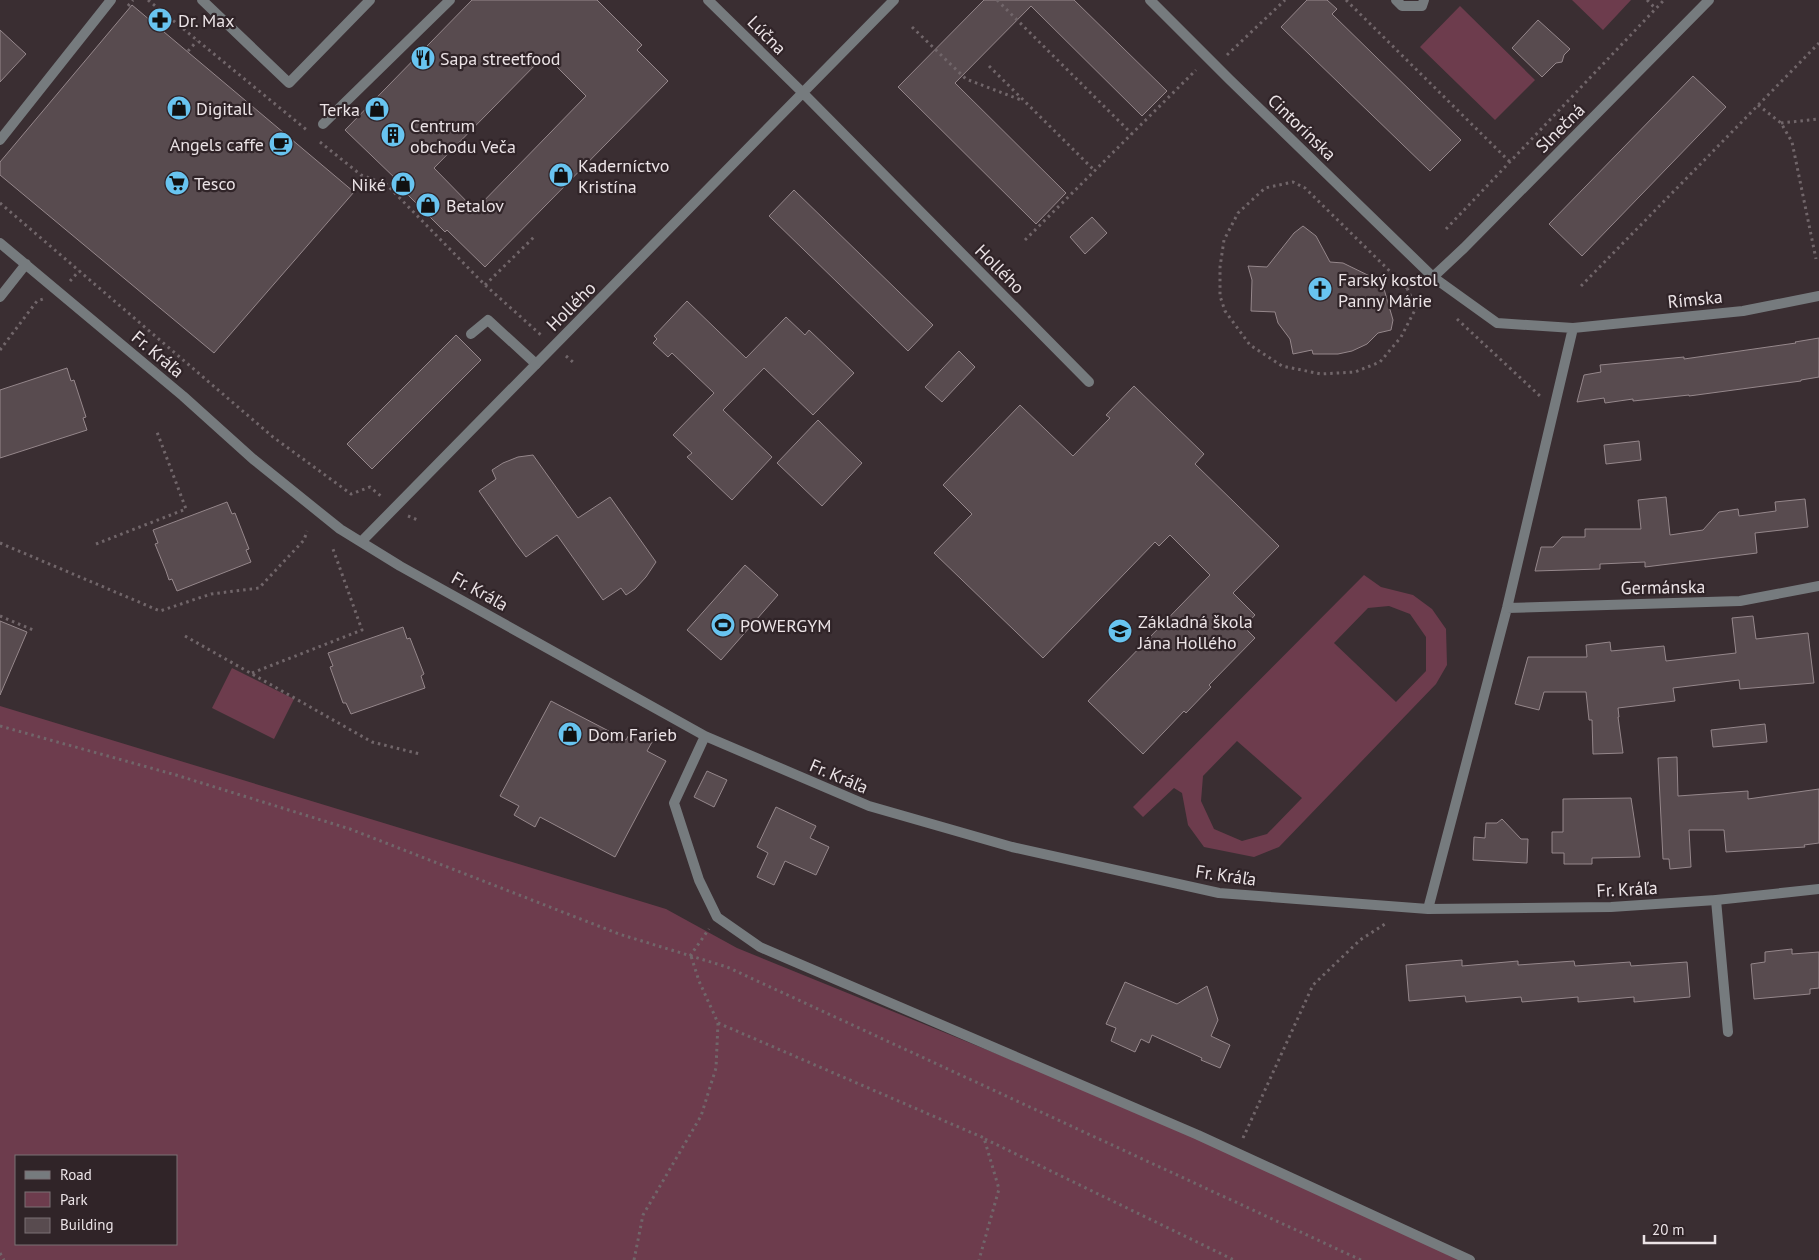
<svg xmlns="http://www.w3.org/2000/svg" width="1819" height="1260" viewBox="0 0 1819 1260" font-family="'PT Sans',sans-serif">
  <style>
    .green { fill: #6d3c4d; fill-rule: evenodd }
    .building { fill: #584b4f; stroke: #95878b; fill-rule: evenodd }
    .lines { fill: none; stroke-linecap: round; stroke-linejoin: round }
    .path { stroke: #71666a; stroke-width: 3; stroke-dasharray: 2.5 4; stroke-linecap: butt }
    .lane { stroke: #767b7e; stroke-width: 10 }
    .street { stroke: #767b7e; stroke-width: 10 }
    .labels { text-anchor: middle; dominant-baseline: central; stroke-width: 4.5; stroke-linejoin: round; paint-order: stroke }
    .poi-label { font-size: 18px; fill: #ebe3e6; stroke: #302428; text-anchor: start }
    .street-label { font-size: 18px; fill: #ebe3e6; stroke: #302428 }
  </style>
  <rect width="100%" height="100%" fill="#3a2e32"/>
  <path class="green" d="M 1572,0 L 1631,0 L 1603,30 Z
    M 1460,6 L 1535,80 L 1495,120 L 1420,47 Z
    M 1364,575 L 1381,587 L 1413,595 L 1432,609 L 1446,629 L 1447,665 L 1436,684 L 1279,847 L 1254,857 L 1204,847 L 1188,825 L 1182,793 L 1174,788 L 1143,817 L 1133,807 ZM 1389,606 L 1410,614 L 1426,637 L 1426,671 L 1396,702 L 1334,643 L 1368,608 ZM 1237,741 L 1302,798 L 1267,834 L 1242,841 L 1214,829 L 1201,801 L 1203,776 Z
    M 232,668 L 294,699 L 274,739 L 212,708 Z
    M 0,706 L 666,909 L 737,948 L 1265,1163 L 1473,1260 L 0,1260 ZM 16,1156 L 176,1156 L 176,1244 L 16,1244 Z"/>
  <path class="building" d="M 472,0 L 597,0 L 642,45 L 637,50 L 668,81 L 485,267 L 447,230 L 445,232 L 397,184 L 399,182 L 345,130 ZM 545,55 L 586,96 L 475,210 L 434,168 Z
    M 984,0 L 1074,0 L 1167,91 L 1142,116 L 1031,6 L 955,83 L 1066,193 L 1036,224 L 898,87 Z
    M 1307,0 L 1327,0 L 1337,9 L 1332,14 L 1461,140 L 1430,171 L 1281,27 Z
    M 132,5 L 354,192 L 214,353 L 0,175 L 0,162 Z
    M 1538,20 L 1570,49 L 1564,55 L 1562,62 L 1556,63 L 1542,77 L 1512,48 Z
    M 0,30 L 26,54 L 0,82 Z
    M 1693,76 L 1726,107 L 1582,256 L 1549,224 Z
    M 794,190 L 933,325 L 908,351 L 769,216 Z
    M 1092,217 L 1107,233 L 1085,254 L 1070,237 Z
    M 1303,226 L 1316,236 L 1330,262 L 1343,263 L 1382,282 L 1393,320 L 1391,330 L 1378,333 L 1367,344 L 1352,351 L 1338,354 L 1313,354 L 1312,350 L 1293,354 L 1290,339 L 1278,323 L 1275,312 L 1251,311 L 1252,280 L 1248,266 L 1267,267 L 1294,233 Z
    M 687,301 L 746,358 L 786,317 L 805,335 L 809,330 L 854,373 L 813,415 L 764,368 L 723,410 L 772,457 L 732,500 L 687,457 L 692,453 L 673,435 L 714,393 L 672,353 L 668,357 L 653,343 L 657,339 L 654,336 Z
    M 456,335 L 481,360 L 372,469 L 347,444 Z
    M 1819,338 L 1819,377 L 1801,380 L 1801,381 L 1689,396 L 1689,395 L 1633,401 L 1633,399 L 1605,403 L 1604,398 L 1577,402 L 1584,375 L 1601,372 L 1600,365 L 1684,357 L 1684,359 L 1796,343 L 1795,342 Z
    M 959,351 L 975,367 L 942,402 L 925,387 Z
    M 67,368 L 71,381 L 74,380 L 86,417 L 83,418 L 87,430 L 0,458 L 0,390 Z
    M 1134,386 L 1204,454 L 1195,464 L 1279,546 L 1233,593 L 1255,615 L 1244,627 L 1255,638 L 1209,685 L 1211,687 L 1186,713 L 1184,711 L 1143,754 L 1088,701 L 1210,575 L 1170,535 L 1159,546 L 1155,542 L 1043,658 L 934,553 L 972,514 L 943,485 L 1020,405 L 1073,456 L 1110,418 L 1106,415 Z
    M 818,420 L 862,463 L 822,506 L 777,463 Z
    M 1639,441 L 1641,460 L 1606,464 L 1604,445 Z
    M 533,455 L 578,518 L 610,497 L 656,562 L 646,577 L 635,589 L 626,595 L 621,588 L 603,600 L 557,535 L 526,557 L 516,544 L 479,491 L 496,479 L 492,470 L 503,463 L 518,457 Z
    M 1666,497 L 1670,535 L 1703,530 L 1719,512 L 1738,509 L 1739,516 L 1776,511 L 1775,502 L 1805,499 L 1808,527 L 1755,533 L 1757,553 L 1645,567 L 1645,562 L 1600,564 L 1600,569 L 1535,571 L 1541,547 L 1553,547 L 1562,537 L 1585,537 L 1585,529 L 1641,529 L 1638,500 Z
    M 227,502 L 232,514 L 235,513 L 249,549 L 246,550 L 251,562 L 177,591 L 172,579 L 169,580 L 166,571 L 155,544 L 158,543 L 153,530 Z
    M 745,565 L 778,595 L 721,660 L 687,630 Z
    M 1753,616 L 1756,639 L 1808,633 L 1814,683 L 1740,689 L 1739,680 L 1673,688 L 1675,701 L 1618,708 L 1619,717 L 1618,717 L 1623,753 L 1593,754 L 1592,720 L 1589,720 L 1586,692 L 1544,692 L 1539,710 L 1515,704 L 1528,657 L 1587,657 L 1586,645 L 1610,642 L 1611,651 L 1664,646 L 1666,661 L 1736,653 L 1732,618 Z
    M 0,621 L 27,632 L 0,695 Z
    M 403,627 L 407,639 L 410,638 L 424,674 L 421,676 L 425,688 L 351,714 L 346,703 L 343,703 L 330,667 L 333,666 L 328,653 Z
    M 551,701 L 626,740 L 631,731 L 652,742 L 647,751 L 666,761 L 615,857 L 540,817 L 535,827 L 514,815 L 519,806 L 500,796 Z
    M 1765,724 L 1767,742 L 1713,747 L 1711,730 Z
    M 1677,757 L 1678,796 L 1748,791 L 1748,799 L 1819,789 L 1819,843 L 1804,845 L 1805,847 L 1726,852 L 1724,830 L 1689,830 L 1691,867 L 1670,869 L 1669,859 L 1663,859 L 1658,758 Z
    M 707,771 L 727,780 L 714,807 L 694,797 Z
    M 1631,798 L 1640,857 L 1592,858 L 1592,864 L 1564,864 L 1564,853 L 1552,853 L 1552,832 L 1563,832 L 1563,799 Z
    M 776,807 L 816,826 L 810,838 L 829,847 L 816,875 L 785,861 L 774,885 L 757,877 L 768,853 L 757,847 Z
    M 1502,819 L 1521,839 L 1528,839 L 1527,863 L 1473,860 L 1474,837 L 1485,838 L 1486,823 L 1497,823 Z
    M 1792,949 L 1792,954 L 1819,952 L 1819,988 L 1810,989 L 1810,994 L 1754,999 L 1751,964 L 1765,962 L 1765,952 Z
    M 1462,960 L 1462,966 L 1518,961 L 1518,965 L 1574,961 L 1575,966 L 1630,962 L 1631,966 L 1687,962 L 1690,997 L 1634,1002 L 1634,997 L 1578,1002 L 1578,997 L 1522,1002 L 1521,997 L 1466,1002 L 1465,996 L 1409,1001 L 1406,965 Z
    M 1125,982 L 1177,1004 L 1207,986 L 1218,1020 L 1211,1036 L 1230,1045 L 1220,1068 L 1201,1060 L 1202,1058 L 1152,1035 L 1149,1043 L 1141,1039 L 1135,1052 L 1111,1041 L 1116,1028 L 1106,1024 Z"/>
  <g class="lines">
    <path class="path" d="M 148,0 L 308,131
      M 997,0 L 1132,134
      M 1346,0 L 1510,162
      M 1647,0 L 1655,8
      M 128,6 L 133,0
      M 912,27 L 966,79 L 1021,100
      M 188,51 L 197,41
      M 1227,55 L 1285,0
      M 989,66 L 1095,171
      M 1758,105 L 1781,123 L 1792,142 L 1816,259
      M 1781,123 L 1819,119
      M 320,142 L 361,175 L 386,184 L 485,285 L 541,335
      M 0,203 L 273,437 L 351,494 L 370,487 L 382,497
      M 1446,229 L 1664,0
      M 1025,240 L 1196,70
      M 70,281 L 79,271
      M 485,285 L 535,236
      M 1581,286 L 1819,43
      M 1407,288 L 1416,308 L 1401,337 L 1380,362 L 1355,372 L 1321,374 L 1282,366 L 1250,345 L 1225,311 L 1220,296 L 1220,267 L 1224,240 L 1238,213 L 1265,188 L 1293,182 L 1305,188 L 1407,288 L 1417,284
      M 1457,319 L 1541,397
      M 0,350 L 37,301 L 43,299
      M 566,356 L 574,363
      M 408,516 L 420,521
      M 0,543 L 160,611 L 211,594 L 259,588 L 304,540 L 307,531
      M 96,544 L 186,509 L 157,432
      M 0,616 L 33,630
      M 185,636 L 372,742 L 420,754
      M 252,673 L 362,630 L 333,549
      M 0,726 L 176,775 L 350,829 L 619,934 L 727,967 L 1361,1260
      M 690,956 L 709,929
      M 718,1023 L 984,1138 L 999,1189 L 979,1260
      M 1243,1138 L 1313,985 L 1360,940 L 1385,924
      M 985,1139 L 1234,1260
      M 0,1253 L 4,1260
      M 634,1260 L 643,1215 L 701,1116 L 716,1068 L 718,1023 L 699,981 L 691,956"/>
    <path class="lane" d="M 202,0 L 289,83 L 370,0
      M 1396,0 L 1402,6 L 1422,6 L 1424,0
      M 323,124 L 450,0
      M 0,140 L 111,0
      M 471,334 L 488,320 L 536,364
      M 1716,900 L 1728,1032"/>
    <path class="street" d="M 708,0 L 804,94 L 1089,382
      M 1150,0 L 1230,80 L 1433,277 L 1497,323 L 1573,328 L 1743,311 L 1819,296
      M 0,243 L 183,396 L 253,459 L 340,529 L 400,566 L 705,736 L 869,806 L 1012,847 L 1219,893 L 1428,909 L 1611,907 L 1716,900 L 1819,889
      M 1433,277 L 1464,248 L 1709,0
      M 0,297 L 26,264
      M 362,541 L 894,0
      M 1507,608 L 1740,601 L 1819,586
      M 705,736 L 674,803 L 699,880 L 717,917 L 760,947 L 1198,1135 L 1470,1260
      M 1428,909 L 1507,608 L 1573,328"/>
  </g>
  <defs>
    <symbol id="pharmacy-disc" viewBox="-11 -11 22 22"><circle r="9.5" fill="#68c4f0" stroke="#302428"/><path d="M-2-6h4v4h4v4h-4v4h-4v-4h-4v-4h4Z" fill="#111"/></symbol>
    <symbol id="restaurant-disc" viewBox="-11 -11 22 22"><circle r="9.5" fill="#68c4f0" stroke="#302428"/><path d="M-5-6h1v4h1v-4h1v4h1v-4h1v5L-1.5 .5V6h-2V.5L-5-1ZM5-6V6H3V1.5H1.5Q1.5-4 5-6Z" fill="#111"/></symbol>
    <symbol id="shop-disc" viewBox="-11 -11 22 22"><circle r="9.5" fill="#68c4f0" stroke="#302428"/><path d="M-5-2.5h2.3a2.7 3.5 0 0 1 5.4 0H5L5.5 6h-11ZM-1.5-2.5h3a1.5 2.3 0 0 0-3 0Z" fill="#111"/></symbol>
    <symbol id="building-disc" viewBox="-11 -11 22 22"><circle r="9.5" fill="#68c4f0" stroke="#302428"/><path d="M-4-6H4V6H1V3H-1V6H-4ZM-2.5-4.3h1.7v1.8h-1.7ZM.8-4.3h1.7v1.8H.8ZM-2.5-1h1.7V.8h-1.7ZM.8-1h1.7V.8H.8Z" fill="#111"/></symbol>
    <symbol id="cafe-disc" viewBox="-11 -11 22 22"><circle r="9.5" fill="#68c4f0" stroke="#302428"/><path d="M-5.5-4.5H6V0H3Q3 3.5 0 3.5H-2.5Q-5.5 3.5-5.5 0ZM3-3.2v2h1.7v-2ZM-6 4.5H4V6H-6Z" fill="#111"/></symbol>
    <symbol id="supermarket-disc" viewBox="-11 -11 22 22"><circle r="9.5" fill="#68c4f0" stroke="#302428"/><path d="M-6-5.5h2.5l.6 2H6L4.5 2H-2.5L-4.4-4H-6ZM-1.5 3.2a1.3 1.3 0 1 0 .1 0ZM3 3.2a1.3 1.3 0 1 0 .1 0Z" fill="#111"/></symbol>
    <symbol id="church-disc" viewBox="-11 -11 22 22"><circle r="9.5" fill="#68c4f0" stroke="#302428"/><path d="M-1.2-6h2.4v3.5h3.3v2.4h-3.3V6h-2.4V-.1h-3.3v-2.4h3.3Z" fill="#111"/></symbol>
    <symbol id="stadium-disc" viewBox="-11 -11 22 22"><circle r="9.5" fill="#68c4f0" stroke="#302428"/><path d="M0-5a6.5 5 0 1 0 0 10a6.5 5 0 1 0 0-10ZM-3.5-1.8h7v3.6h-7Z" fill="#111"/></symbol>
    <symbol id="school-disc" viewBox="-11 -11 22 22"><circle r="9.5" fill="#68c4f0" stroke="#302428"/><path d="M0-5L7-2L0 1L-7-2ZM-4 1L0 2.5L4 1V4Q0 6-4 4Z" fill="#111"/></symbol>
  </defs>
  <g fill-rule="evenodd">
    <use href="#pharmacy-disc" x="146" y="6" width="28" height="28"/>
    <use href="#restaurant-disc" x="409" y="44" width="28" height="28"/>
    <use href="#shop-disc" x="165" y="94" width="28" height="28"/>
    <use href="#shop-disc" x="363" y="95" width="28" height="28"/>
    <use href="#building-disc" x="379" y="121" width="28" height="28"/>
    <use href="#cafe-disc" x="267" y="130" width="28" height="28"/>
    <use href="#shop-disc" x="547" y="161" width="28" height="28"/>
    <use href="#supermarket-disc" x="163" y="169" width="28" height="28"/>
    <use href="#shop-disc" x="389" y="170" width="28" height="28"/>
    <use href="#shop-disc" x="414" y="191" width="28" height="28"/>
    <use href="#church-disc" x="1306" y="275" width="28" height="28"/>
    <use href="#stadium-disc" x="709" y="611" width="28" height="28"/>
    <use href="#school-disc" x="1106" y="617" width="28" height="28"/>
    <use href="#shop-disc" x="556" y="720" width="28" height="28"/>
  </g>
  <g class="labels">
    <g class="poi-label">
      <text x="178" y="20">Dr. Max</text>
      <text x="440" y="58">Sapa streetfood</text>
      <text x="196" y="108">Digitall</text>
      <text x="360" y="109" text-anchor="end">Terka</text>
      <text x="410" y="125">Centrum<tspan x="410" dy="21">obchodu Veča</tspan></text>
      <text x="264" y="144" text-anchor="end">Angels caffe</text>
      <text x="578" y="165">Kaderníctvo<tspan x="578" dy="21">Kristína</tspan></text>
      <text x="194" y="183">Tesco</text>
      <text x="386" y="184" text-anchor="end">Niké</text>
      <text x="446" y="205">Betalov</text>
      <text x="1338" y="279">Farský kostol<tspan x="1338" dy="21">Panny Márie</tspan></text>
      <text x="1138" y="621">Základná škola<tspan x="1138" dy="21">Jána Hollého</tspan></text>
      <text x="740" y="625">POWERGYM</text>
      <text x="588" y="734">Dom Farieb</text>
    </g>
    <g class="street-label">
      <text transform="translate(767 35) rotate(45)">Lúčna</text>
      <text transform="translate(1302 127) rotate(44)">Cintorínska</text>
      <text transform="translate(1560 128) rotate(-45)">Slnečná</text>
      <text transform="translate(1000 269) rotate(45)">Hollého</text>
      <text transform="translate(1695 299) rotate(-6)">Rímska</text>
      <text transform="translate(571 306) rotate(-45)">Hollého</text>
      <text transform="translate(158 354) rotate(40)">Fr. Kráľa</text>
      <text transform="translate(1663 587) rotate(-1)">Germánska</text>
      <text transform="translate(480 591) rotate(29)">Fr. Kráľa</text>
      <text transform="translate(839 776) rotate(23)">Fr. Kráľa</text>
      <text transform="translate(1226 875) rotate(8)">Fr. Kráľa</text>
      <text transform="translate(1627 889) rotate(-3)">Fr. Kráľa</text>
    </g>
  </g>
  <rect x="15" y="1155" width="162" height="90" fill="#302428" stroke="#7b7074"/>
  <rect x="25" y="1171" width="25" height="8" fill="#767b7e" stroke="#7b7074"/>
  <text x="60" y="1180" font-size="15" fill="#ebe3e6">Road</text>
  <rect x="25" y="1192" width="25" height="15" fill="#6d3c4d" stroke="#7b7074"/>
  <text x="60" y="1205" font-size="15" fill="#ebe3e6">Park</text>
  <rect x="25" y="1218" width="25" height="15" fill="#584b4f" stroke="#7b7074"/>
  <text x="60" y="1230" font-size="15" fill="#ebe3e6">Building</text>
  <path d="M1644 1235v8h71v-8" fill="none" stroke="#ebe3e6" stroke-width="2.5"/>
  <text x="1652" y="1235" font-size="15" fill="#ebe3e6" stroke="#302428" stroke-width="4" paint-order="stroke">20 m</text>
</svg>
